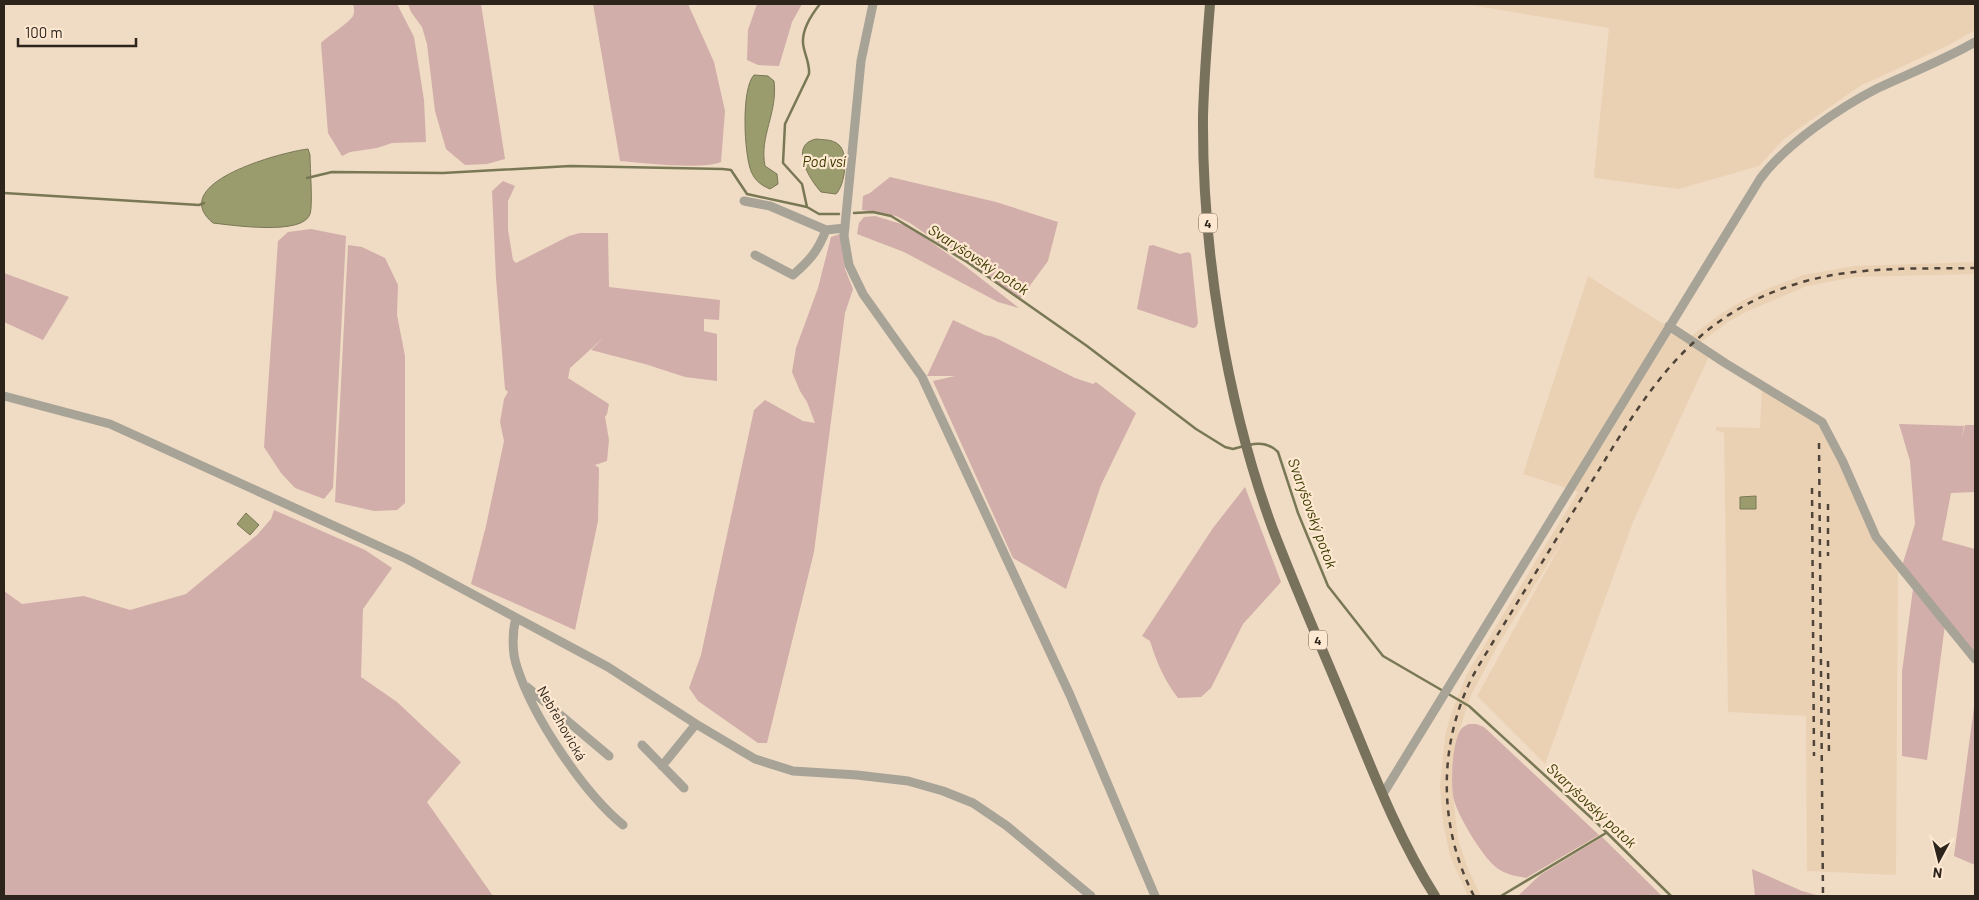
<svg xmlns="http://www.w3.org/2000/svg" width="1979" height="900" viewBox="0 0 1979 900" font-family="Barlow,sans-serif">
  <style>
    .built { fill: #ebd1b4 }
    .green { fill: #d1aea9 }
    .water { fill: #9a9c6e; stroke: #797855 }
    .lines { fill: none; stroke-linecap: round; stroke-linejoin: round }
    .stream { stroke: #797855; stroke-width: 2.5 }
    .minor { stroke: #a7a397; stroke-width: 9 }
    .major { stroke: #78715c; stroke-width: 10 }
    .rail { stroke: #4f4439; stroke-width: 2.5; stroke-dasharray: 6 6; stroke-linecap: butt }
    .labels { text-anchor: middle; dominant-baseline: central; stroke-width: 4.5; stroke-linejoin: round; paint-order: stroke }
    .shield { fill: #fee8d1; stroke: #6c6052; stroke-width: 1 }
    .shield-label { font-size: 12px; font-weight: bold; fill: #2d251c }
    .street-label { font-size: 14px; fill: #2d251c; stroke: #fee8d1 }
    .water-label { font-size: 15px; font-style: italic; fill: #3a3b00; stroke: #fee8d1 }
  </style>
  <rect width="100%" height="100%" fill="#f0dbc4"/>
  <path class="built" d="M 1464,4 L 1975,4 L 1975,30 L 1949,45 L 1860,86 L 1784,139 L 1759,166 L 1679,189 L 1595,178 L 1594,175 L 1609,28 Z
    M 1975,262 L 1975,274 L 1855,277 L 1807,286 L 1748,311 L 1728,322 L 1697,345 L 1710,354 L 1633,522 L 1545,764 L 1477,696 L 1567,533 L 1498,645 L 1471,695 L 1457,738 L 1452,786 L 1458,839 L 1468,869 L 1481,896 L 1468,896 L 1450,856 L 1443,823 L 1440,786 L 1445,736 L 1451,714 L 1467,674 L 1578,492 L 1523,474 L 1588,276 L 1687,339 L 1722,313 L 1742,301 L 1762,291 L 1803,275 L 1854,266 Z
    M 1762,389 L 1818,423 L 1898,573 L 1896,875 L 1807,871 L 1806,716 L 1728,712 L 1724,433 L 1716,430 L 1716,427 L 1760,428 Z"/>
  <path class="green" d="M 353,4 L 397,4 L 414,37 L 424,100 L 426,142 L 392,143 L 377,148 L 350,152 L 342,156 L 328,133 L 321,43 C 327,37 351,21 353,16 C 355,12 354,8 353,4 Z
    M 408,4 L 481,4 L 505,159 L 487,164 L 465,165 L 446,149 L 435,111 L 427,44 L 422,27 L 411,12 Z
    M 593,4 L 688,4 L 714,62 L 725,111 L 721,162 C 701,170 644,163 620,161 Z
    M 757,4 L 802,4 L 792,22 L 779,66 L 758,65 L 747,60 L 748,30 Z
    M 890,177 L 996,202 L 1058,222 L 1048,261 L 1020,299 L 910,223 L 896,216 L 862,210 L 863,196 L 870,193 Z
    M 503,181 L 515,186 L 508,201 L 508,230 L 513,260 L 516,263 L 569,236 L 580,233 L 608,233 L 609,287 L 720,300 L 719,320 L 704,319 L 704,331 L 717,334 L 717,381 L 685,377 L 645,364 L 591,350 L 603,338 L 570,368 L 568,378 L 609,404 L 607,414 L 605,417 L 609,440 L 607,461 L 595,465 L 599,468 L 598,521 L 575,630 L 471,584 L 486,526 L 504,441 L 500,422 L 504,399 L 508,392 L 505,389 L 496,278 L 492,191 Z
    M 875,216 L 908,226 L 965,266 L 1019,308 L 998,302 L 904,252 L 857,234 L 859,223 L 864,217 Z
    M 311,229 L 346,236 L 333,488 L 324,499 L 295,488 L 281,473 L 264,447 L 278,241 L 288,232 Z
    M 840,234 L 845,269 L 853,289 L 845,313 L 814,552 L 767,743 L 758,743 L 698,701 L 689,688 L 701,655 L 754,410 L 765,400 L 803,421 L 815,423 L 807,402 L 800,391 L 792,372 L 796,348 L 818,288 L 831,237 Z
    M 348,245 L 362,247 L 385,258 L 398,285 L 397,315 L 405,356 L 405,503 L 397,510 L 374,511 L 335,502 Z
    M 1153,245 L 1180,254 L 1188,252 L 1191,254 L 1198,323 L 1196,327 L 1193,328 L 1137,309 L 1149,246 Z
    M 4,273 L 69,297 L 43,340 L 4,322 Z
    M 953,320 L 985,335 L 994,337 L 1075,378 L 1093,384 L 1096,382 L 1136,413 L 1101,485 L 1066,589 L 1013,558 L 933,381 L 955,376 L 927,376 Z
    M 1899,424 L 1964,426 L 1961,440 L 1965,425 L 1975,425 L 1975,492 L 1951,493 L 1942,540 L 1975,549 L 1975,657 L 1902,566 L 1915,524 L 1910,461 Z
    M 1245,487 L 1281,582 L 1243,624 L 1211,688 L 1201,697 L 1178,698 C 1164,680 1157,663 1150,641 L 1142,636 L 1213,528 Z
    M 274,510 L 365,550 L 392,568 L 363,609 L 361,677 L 397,702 L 461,762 L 427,802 L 493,896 L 4,896 L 4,591 L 22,604 L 84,596 L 130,610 L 186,594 L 257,535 L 271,519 Z
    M 1913,589 L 1945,625 L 1927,760 L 1902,756 L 1902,672 Z
    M 1975,700 L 1975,865 L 1954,856 Z
    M 1469,724 L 1476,724 L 1484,727 L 1599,835 L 1526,878 C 1517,876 1508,875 1500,870 C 1485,862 1458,816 1454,800 C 1450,785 1452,739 1462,728 C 1464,726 1467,725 1469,724 Z
    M 1602,837 L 1662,896 L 1518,896 L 1540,875 Z
    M 1752,869 L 1802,891 L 1816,895 L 1816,896 L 1755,896 Z"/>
  <path class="water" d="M 754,75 L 768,76 L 774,81 C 778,113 759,136 765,166 L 777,174 L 778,184 L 770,189 C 761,185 755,181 751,171 C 744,153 741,89 754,75 Z
    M 816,139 C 823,140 833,139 839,145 C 849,154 845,185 836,194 L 821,192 C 810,180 788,145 816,139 Z
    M 308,149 L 310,155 C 310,168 313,205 310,214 C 303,236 231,225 213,223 C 165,183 282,152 308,149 Z
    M 1756,496 L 1756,509 L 1740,509 L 1740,497 Z
    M 246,513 L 259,525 L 250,535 L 237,524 Z"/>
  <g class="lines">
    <path class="stream" d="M 820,4 C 812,14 802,29 803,43 C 804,54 810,63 809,74 L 785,124 L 783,163 L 802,184 L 807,207 L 819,214 L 839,214
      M 307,178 L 332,172 L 443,173 L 570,166 L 723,169 L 731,170 L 747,194 L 807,207
      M 4,193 L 199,205 L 204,203
      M 854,213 L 873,212 L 891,216 L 967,262 L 1087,346 L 1196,429 L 1225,447 L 1233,449 L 1244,446
      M 1249,445 C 1260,442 1270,444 1278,452 L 1298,513 L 1328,586 L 1383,656 L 1469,706 L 1598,824 L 1671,896
      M 1501,896 L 1606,833"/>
    <path class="minor" d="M 873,4 L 861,61 L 844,236 L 849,265 L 863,294 L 922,377 L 1070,695 L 1155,896
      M 744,201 L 770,206 L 826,230 L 845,228
      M 755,255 L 793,275 C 810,260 818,251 826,230
      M 1669,326 L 1725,363 L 1822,422 L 1843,462 L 1876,537 L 1975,659
      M 4,396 L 110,424 L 407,559 L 608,667 L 696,724 L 755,759 L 793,771 L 857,775 L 908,781 L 943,791 L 973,803 L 1007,826 L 1091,896
      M 516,618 C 512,633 512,653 517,667 C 533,717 583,792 623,825
      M 527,687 L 609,756
      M 642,745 L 684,788
      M 662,766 L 696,724
      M 1383,794 L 1760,179 C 1786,144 1839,108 1878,88 C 1910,73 1944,60 1975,42"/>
    <path class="major" d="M 1210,4 C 1207,41 1204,79 1203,116 C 1202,250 1226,401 1272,527 C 1293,582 1317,637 1340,692 C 1369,761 1395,833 1435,896"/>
    <path class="rail" d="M 1819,443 L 1823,896
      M 1812,488 L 1814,756
      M 1828,504 L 1828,556
      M 1828,661 L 1829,756
      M 1474,896 C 1441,833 1438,758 1465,693 C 1472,675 1483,659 1493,642 C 1524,592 1555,541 1586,491 C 1645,395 1689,313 1806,281 C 1861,266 1919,269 1975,268"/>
  </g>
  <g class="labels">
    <g class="shield">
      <rect x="1199" y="213.5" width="18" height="19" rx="4"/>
      <rect x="1309" y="630.5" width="18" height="19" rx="4"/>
    </g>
    <g class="shield-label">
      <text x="1208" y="223">4</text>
      <text x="1318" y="640">4</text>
    </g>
    <g class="street-label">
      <text transform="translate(562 723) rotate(60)">Nebřehovická</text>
    </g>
    <g class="water-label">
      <text x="824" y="161">Pod vsí</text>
      <text transform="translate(979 259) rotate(33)">Svaryšovský potok</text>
      <text transform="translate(1313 513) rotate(70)">Svaryšovský potok</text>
      <text transform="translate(1592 805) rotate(43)">Svaryšovský potok</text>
    </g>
  </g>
  <rect width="1979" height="900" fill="none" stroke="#2d251c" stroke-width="10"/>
  <g transform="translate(1939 860) rotate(187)" stroke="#fee8d1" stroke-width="4" paint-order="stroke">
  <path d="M0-4L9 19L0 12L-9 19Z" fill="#2d251c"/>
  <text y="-8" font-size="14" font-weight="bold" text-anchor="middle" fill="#2d251c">N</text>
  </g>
  <path d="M18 38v8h118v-8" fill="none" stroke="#2d251c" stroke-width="2.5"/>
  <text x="25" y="38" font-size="15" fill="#2d251c" stroke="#fee8d1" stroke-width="4" paint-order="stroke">100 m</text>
</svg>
